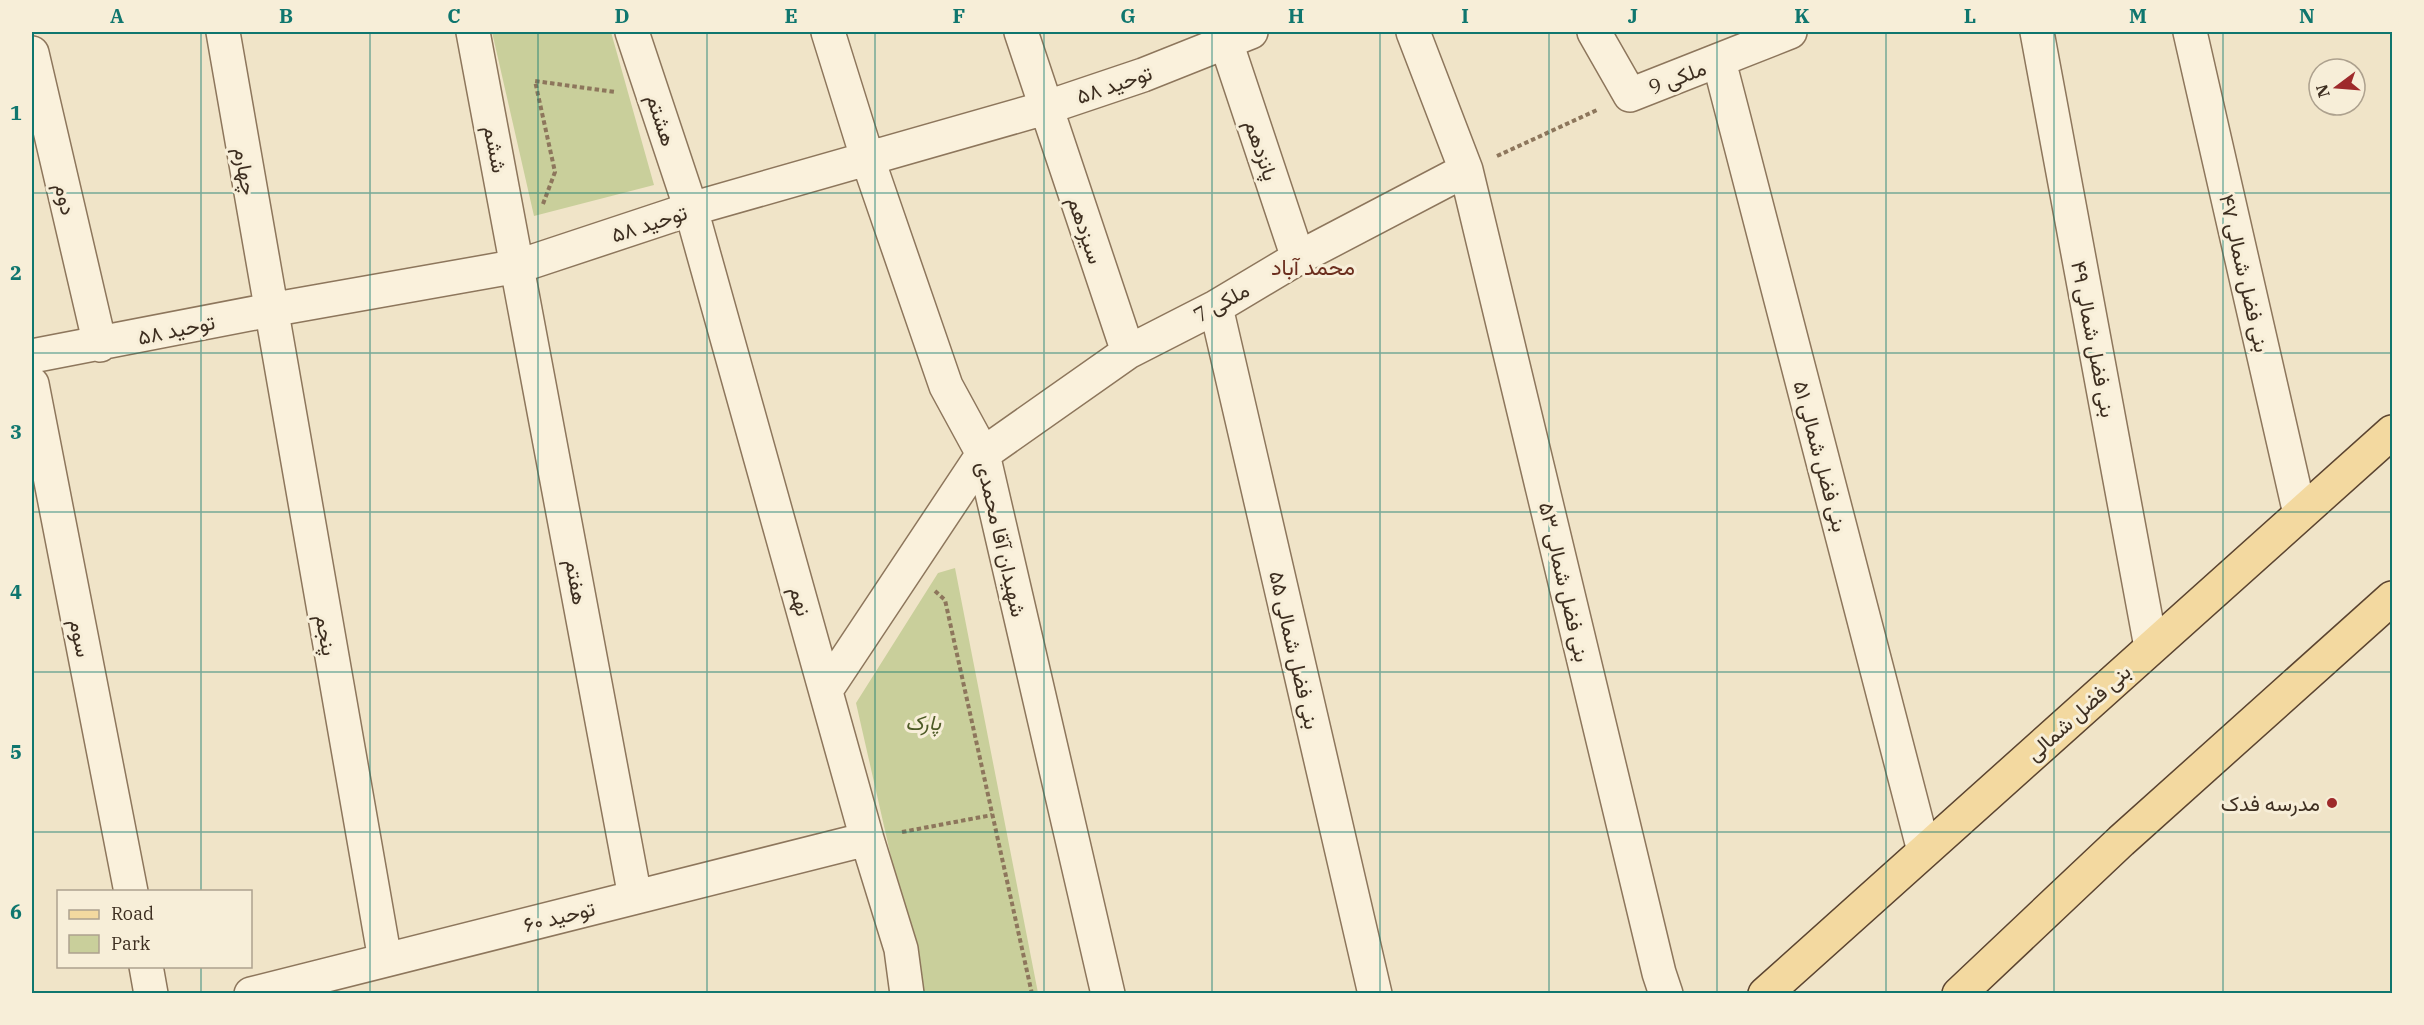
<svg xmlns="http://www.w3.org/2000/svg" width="2424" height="1025" viewBox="0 0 2424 1025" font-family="'IBM Plex Serif',Vazirmatn,serif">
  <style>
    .green { fill: #c9cf9b }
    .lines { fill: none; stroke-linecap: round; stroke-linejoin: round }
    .minor-casing { stroke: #8d765c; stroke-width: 36 }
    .major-casing { stroke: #5b4430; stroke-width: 36 }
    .path { stroke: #8d765c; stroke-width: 4; stroke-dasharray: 4.5 3; stroke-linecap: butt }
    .minor { stroke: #faf1dc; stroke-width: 33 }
    .major { stroke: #f3d9a0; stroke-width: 33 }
    .grid { fill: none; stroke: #0f766e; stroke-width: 1.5; stroke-opacity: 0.55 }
    .poi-dot { fill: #9e2a2b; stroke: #f7eed8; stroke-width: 2 }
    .labels { text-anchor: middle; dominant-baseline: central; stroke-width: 6; stroke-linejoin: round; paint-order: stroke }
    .street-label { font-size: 21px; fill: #3d2e20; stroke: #f7eed8 }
    .park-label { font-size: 21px; font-style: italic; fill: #4d5a26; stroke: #f7eed8 }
    .poi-label { font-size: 21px; fill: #3d2e20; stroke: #f7eed8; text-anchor: end }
    .neighbourhood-label { font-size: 22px; fill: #6b2e1e; stroke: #f7eed8 }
    .neatline { fill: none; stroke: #0f766e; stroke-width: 2 }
    .grid-label { font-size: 20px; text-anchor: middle; font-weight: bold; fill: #0f766e }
  </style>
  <rect width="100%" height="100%" fill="#f0e4c8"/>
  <path class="green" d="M 492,32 L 611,32 L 654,185 L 534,216 Z
    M 955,568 L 1038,993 L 922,993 L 856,703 L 938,573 Z"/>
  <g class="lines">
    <defs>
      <path id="minor" d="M 223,32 L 385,960
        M 473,32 L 635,897
        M 632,32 L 691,209 L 867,839 L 901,949 L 907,994
        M 828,32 L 867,157 L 946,386 L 983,454 L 1108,994
        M 1021,32 L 1128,352
        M 1594,32 L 1630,95 L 1790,32
        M 2037,32 L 2151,647
        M 2190,32 L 2300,514
        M 1226,42 L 1298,258
        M 32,53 L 100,345
        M 1719,61 L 1924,851
        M 1466,170 L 1659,973 L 1666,994
        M 1216,307 L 1375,994
        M 32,356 L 270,310 L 519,266 L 691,209 L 1045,108 L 1143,75 L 1251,32
        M 32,384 L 131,892
        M 826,690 L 983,454 L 1128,352 L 1216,307 L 1298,258 L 1466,170 L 1413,32
        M 146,966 L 151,994
        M 251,994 L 867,839"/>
      <path id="major" d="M 1765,994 L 2392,432
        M 1959,994 L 2121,841 L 2392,598"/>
    </defs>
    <use href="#minor" class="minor-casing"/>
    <use href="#major" class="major-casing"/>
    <path class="path" d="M 1497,156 L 1597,110
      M 543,204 L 555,172 L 535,81 L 615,92
      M 935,591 L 945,600 L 1032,994
      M 902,832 L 992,815"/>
    <use href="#minor" class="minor"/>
    <use href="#major" class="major"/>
  </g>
  <path class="grid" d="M 201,32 L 201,892M 370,32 L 370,994M 538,32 L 538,994M 707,32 L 707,994M 875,32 L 875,994M 1044,32 L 1044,994M 1212,32 L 1212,994M 1380,32 L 1380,994M 1549,32 L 1549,994M 1717,32 L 1717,994M 1886,32 L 1886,994M 2054,32 L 2054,994M 2223,32 L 2223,994M 32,193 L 2392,193M 32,353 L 2392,353M 32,512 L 2392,512M 32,672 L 2392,672M 32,832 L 2392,832M 201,966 L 201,994"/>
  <circle class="poi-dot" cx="2332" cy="803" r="6"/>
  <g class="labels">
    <g class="street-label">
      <text transform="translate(1677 77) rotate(-21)">ملکی 9</text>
      <text transform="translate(1114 84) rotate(-19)">توحید ۵۸</text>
      <text transform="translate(662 120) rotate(72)">هشتم</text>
      <text transform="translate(496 149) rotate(79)">ششم</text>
      <text transform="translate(1262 150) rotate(71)">پانزدهم</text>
      <text transform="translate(246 171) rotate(80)">چهارم</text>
      <text transform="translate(66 199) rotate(77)">دوم</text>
      <text transform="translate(649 223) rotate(-18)">توحید ۵۸</text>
      <text transform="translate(1086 230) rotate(71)">سیزدهم</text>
      <text transform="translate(2245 273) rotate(77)">بنی فضل شمالی ۴۷</text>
      <text transform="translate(1221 302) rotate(-29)">ملکی 7</text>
      <text transform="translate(176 329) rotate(-12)">توحید ۵۸</text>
      <text transform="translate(2094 339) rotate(79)">بنی فضل شمالی ۴۹</text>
      <text transform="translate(1821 456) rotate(75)">بنی فضل شمالی ۵۱</text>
      <text transform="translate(1002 539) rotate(77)">شهیدان آقا محمدی</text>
      <text transform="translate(577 582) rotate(80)">هفتم</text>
      <text transform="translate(1565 582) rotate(77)">بنی فضل شمالی ۵۳</text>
      <text transform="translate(801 601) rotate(74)">نهم</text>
      <text transform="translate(327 635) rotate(80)">پنجم</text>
      <text transform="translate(81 638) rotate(79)">سوم</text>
      <text transform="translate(1295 650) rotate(77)">بنی فضل شمالی ۵۵</text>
      <text transform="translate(2078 712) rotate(-42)">بنی فضل شمالی</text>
      <text transform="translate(559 916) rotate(-14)">توحید ۶۰</text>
    </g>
    <g class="park-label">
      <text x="923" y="722">پارک</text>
    </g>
    <g class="poi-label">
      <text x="2320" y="803">مدرسه فدک</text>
    </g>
    <g class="neighbourhood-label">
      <text x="1313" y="266">محمد آباد</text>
    </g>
  </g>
  <rect width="2424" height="1025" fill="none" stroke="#f7eed8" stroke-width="66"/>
  <rect x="57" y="890" width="195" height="78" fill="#f7eed8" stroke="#ada18e" stroke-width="1.5"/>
  <rect x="69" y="910" width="30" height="9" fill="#f3d9a0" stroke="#ada18e" stroke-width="1.5"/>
  <text x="111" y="920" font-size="18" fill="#3d2e20">Road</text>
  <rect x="69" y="935" width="30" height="18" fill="#c9cf9b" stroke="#ada18e" stroke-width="1.5"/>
  <text x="111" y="950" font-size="18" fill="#3d2e20">Park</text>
  <g transform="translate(2337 87) rotate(254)"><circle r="28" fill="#f7eed8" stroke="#ada18e" stroke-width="1.5"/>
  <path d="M0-4.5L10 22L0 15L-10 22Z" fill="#9e2a2b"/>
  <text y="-9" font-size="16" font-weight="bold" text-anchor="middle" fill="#3d2e20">N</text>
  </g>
  <rect x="33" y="33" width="2358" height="959" class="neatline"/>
  <g class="grid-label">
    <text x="117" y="23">A</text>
    <text x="286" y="23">B</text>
    <text x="454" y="23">C</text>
    <text x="622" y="23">D</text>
    <text x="791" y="23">E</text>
    <text x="959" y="23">F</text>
    <text x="1128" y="23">G</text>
    <text x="1296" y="23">H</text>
    <text x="1465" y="23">I</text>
    <text x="1633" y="23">J</text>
    <text x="1802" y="23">K</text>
    <text x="1970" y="23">L</text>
    <text x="2138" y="23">M</text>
    <text x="2307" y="23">N</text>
    <text x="16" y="120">1</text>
    <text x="16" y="280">2</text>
    <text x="16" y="439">3</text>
    <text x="16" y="599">4</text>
    <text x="16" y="759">5</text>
    <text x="16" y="919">6</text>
  </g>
</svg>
